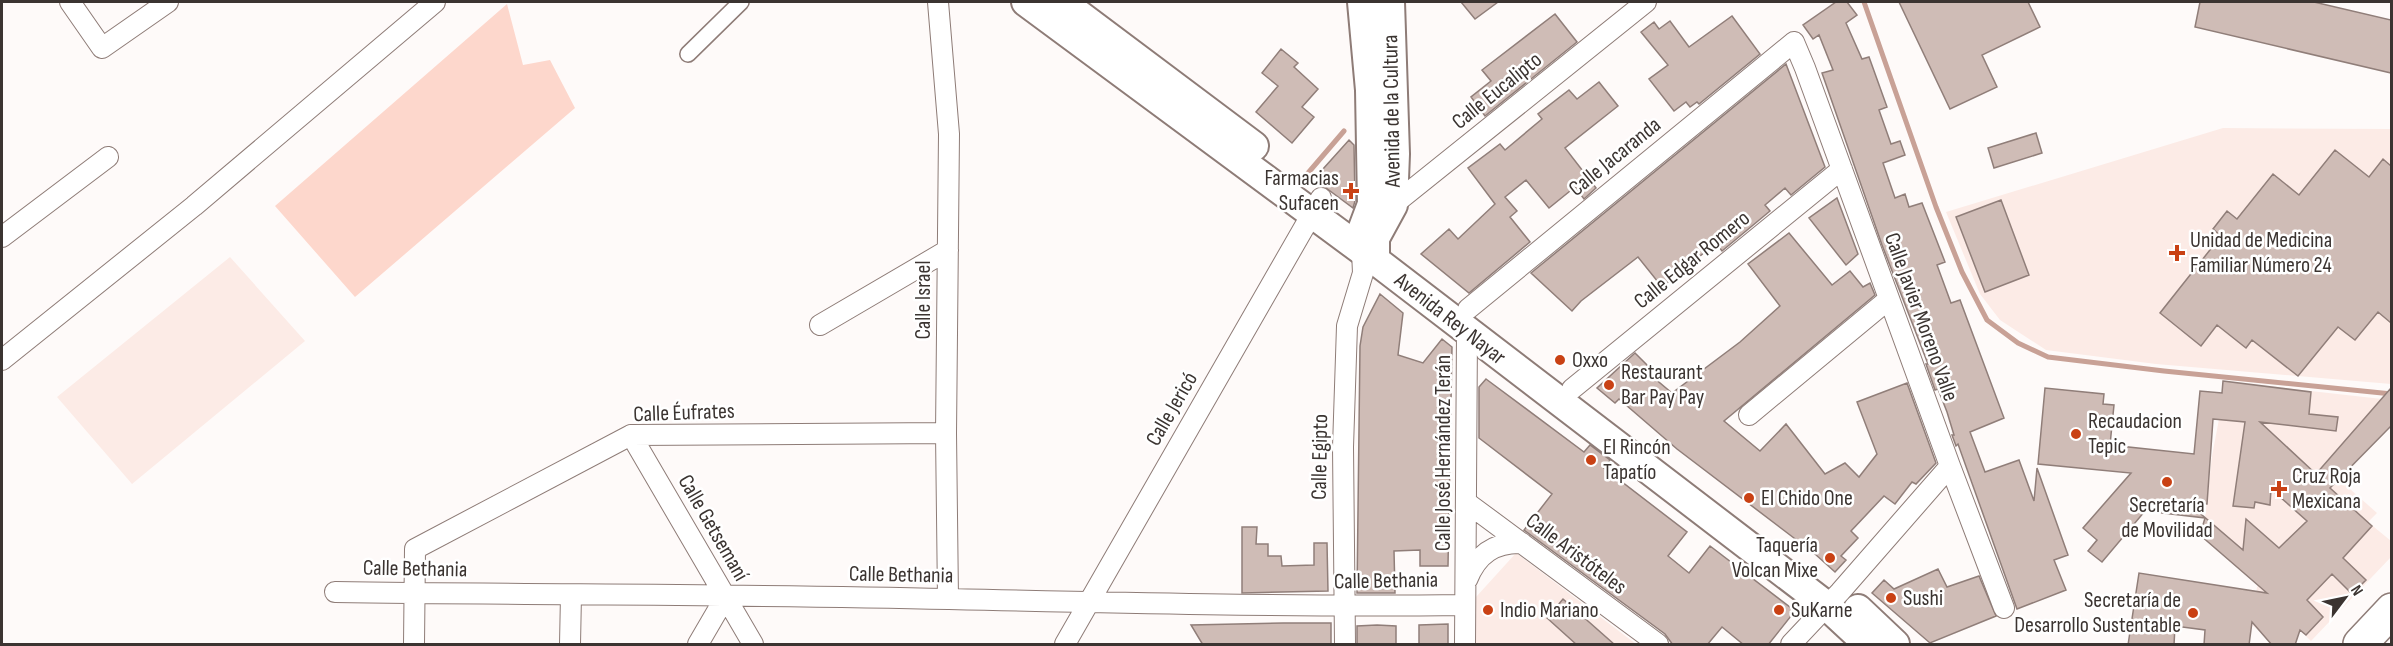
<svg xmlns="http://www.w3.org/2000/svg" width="2393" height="646" viewBox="0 0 2393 646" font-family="'Sofia Sans Condensed',sans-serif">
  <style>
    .built { fill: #fcebe6 }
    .green { fill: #fdd7cc }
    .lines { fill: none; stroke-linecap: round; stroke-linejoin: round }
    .stream { stroke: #c8a196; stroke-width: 5 }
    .building { fill: #cfbcb6; stroke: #907e79; stroke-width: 1.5; fill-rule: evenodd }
    .pedestrian-casing { stroke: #8e7c77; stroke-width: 18 }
    .minor-casing { stroke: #8e7c77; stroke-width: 22 }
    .secondary-casing { stroke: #8e7c77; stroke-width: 32 }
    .trunk-casing { stroke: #8e7c77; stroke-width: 36 }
    .pedestrian { stroke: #fff; stroke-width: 15 }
    .minor { stroke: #fff; stroke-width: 20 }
    .secondary { stroke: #fff; stroke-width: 28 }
    .trunk { stroke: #fff; stroke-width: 33 }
    .poi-dot { fill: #c94114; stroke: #fff; stroke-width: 2 }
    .labels { text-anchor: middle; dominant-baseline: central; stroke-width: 5; stroke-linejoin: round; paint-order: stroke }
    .street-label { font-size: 22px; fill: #3b3431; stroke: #fff }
    .poi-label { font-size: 22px; fill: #3b3431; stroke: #fff; text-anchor: start }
  </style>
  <rect width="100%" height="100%" fill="#fefaf9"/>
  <path class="built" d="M 2223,128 L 2391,129 L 2391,384 L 2156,364 L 2046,350 L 2000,320 L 1980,294 L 1946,212 Z
    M 230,257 L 305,341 L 132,484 L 57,397 Z
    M 2223,381 L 2382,399 L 2323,465 L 2377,513 L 2368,522 L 2391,541 L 2391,557 L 2311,641 L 2288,619 L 2263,634 L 2252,625 L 2257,587 L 2269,573 L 2205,518 L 2212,456 L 2219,419 Z
    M 1516,553 L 1636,644 L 1476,644 L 1476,597 Z"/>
  <path class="green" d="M 507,4 L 523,65 L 550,60 L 575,108 L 355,297 L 275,206 Z"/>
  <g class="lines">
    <path class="stream" d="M 1864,2 L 1936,207 L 1962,272 L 1987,320 L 2018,343 L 2048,357 L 2164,371 L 2392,394
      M 1308,173 L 1344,131"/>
  </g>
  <path class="building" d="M 1461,2 L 1498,2 L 1475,19 Z
    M 1836,2 L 1847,2 L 1857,15 L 1846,23 L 1862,59 L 1869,57 L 1887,107 L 1879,110 L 1891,144 L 1900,141 L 1905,155 L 1883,163 L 1895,198 L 1905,194 L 1909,207 L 1922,203 L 1945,262 L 1937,265 L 1951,303 L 1960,300 L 2004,418 L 1970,432 L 1985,472 L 2019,460 L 2034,501 L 2037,468 L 2068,555 L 2054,560 L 2066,590 L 2017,609 L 1958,444 L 1956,446 L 1952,435 L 1954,435 L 1947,412 L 1938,389 L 1935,390 L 1926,364 L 1928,364 L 1882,245 L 1822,73 L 1833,70 L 1819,35 L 1813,39 L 1803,25 Z
    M 1899,2 L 2028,2 L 2040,27 L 1982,55 L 1997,87 L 1950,109 Z
    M 2200,2 L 2314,2 L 2391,20 L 2391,73 L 2195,27 Z
    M 1555,14 L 1577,42 L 1485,116 L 1471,97 L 1491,81 L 1482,70 Z
    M 1732,16 L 1760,54 L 1699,104 L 1697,102 L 1690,107 L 1686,102 L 1674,111 L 1649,79 L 1668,65 L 1641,32 L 1654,22 L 1659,29 L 1670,21 L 1689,47 Z
    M 1281,49 L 1298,63 L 1294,67 L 1318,89 L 1302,107 L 1314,117 L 1292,143 L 1256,112 L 1278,86 L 1262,73 Z
    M 1786,64 L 1825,167 L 1791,195 L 1785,188 L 1765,205 L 1770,211 L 1722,251 L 1716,243 L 1662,287 L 1638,257 L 1581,301 L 1572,311 L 1531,273 Z
    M 1599,82 L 1618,106 L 1565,148 L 1596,188 L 1584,199 L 1575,187 L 1549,208 L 1526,180 L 1505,197 L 1517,211 L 1510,217 L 1530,242 L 1469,293 L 1421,254 L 1449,229 L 1458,239 L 1495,204 L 1468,168 L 1500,144 L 1505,150 L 1542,119 L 1538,114 L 1569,90 L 1577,99 Z
    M 2036,133 L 2042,153 L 1994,168 L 1988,148 Z
    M 1349,140 L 1354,145 L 1355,201 L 1353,208 L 1314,179 Z
    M 2335,150 L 2369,177 L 2383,159 L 2391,166 L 2391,323 L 2378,312 L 2355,340 L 2338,327 L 2298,376 L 2252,340 L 2246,348 L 2217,325 L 2201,346 L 2160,313 L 2221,236 L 2213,229 L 2227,211 L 2237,219 L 2273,174 L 2299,195 Z
    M 1837,198 L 1858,254 L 1846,265 L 1809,218 Z
    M 2001,200 L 2029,275 L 1985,292 L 1956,217 Z
    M 1789,233 L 1832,285 L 1850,271 L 1863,287 L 1870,283 L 1875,295 L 1724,421 L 1760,451 L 1786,424 L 1825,474 L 1845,463 L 1859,477 L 1877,454 L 1857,402 L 1907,383 L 1936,463 L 1916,484 L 1912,482 L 1895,504 L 1884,496 L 1851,531 L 1858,538 L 1841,556 L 1846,560 L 1835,572 L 1815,554 L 1677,449 L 1619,399 L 1615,403 L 1597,388 L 1635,353 L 1651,369 L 1647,372 L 1672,393 L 1740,342 L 1780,306 L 1748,264 Z
    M 1380,294 L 1403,313 L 1398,355 L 1423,363 L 1442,339 L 1452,347 L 1448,566 L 1420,566 L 1420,550 L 1394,551 L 1395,593 L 1357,593 L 1360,346 L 1363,327 Z
    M 1486,379 L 1584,452 L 1590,445 L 1610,460 L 1604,468 L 1687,532 L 1668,556 L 1689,573 L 1710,546 L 1795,611 L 1768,645 L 1744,645 L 1722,627 L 1707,645 L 1673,645 L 1665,634 L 1524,530 L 1552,494 L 1479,438 L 1479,387 Z
    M 2223,381 L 2311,392 L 2309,414 L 2338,417 L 2336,431 L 2260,422 L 2316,474 L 2391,388 L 2391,426 L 2330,488 L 2372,526 L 2343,558 L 2366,580 L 2352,594 L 2332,574 L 2307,600 L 2323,617 L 2306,635 L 2300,630 L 2295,645 L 2272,645 L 2252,622 L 2249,645 L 2204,645 L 2205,630 L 2175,626 L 2174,645 L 2128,645 L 2139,573 L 2267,593 L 2200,535 L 2205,518 L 2145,511 L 2102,562 L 2088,551 L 2097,540 L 2083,528 L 2131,473 L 2038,464 L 2045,388 L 2104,394 L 2103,404 L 2114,405 L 2110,445 L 2194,454 L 2200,391 L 2222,393 ZM 2213,419 L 2245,422 L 2233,506 L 2254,508 L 2255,502 L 2270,505 L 2271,489 L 2307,521 L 2279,548 L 2246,519 L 2243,550 L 2188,503 L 2207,504 Z
    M 1242,527 L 1257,527 L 1256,544 L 1268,544 L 1268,556 L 1281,556 L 1282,566 L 1314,565 L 1314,543 L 1327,543 L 1328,591 L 1242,593 Z
    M 1938,569 L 1947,587 L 1979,576 L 1996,616 L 1930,643 L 1872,593 L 1884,580 L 1894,589 Z
    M 1563,599 L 1615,645 L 1577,645 L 1547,618 Z
    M 1283,623 L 1331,623 L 1331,645 L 1203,645 L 1191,625 Z
    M 1448,624 L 1448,645 L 1419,645 L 1419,625 Z
    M 1377,625 L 1396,626 L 1396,645 L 1357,645 L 1357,626 Z"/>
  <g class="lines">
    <defs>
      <path id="pedestrian" d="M 688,54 L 741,2"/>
      <path id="minor" d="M 70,2 L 102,48 L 168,2
        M 938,2 L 949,134 L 946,433 L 948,599
        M 1387,205 L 1393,205 L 1646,2
        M 2,237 L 108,157
        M 1468,309 L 1794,42 L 1805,68 L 1950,466 L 2004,608
        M 820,325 L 948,250
        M 2,360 L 194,206 L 435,2
        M 1572,389 L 1842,169
        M 1749,415 L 1889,299
        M 631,435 L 753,644
        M 1466,502 L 1658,644
        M 1467,580 C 1477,554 1495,542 1522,543
        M 335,592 C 540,595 744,594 949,599 C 1121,603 1293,607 1465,605
        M 414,644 L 415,549 L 631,435 L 946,433
        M 570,644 L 571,595
        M 698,644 L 726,596
        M 1065,644 L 1321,198
        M 1345,644 L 1343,447 L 1347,326 L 1363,273 L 1362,251
        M 1465,644 L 1467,332
        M 1791,644 L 1840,592 L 1950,466"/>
      <path id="secondary" d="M 1026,2 L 1375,260 L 1827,606 L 1868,644
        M 1062,2 L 1254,146
        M 1362,2 L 1370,90 L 1372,204 L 1363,228 L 1362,237
        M 1375,260 L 1375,238 L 1393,205 L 1395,154 L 1390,2
        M 1858,609 L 1895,644"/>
      <path id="trunk" d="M 2360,644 L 2392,610"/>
    </defs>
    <use href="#pedestrian" class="pedestrian-casing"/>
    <use href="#minor" class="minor-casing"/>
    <use href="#secondary" class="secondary-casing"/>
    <use href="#trunk" class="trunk-casing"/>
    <use href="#pedestrian" class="pedestrian"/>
    <use href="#minor" class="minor"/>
    <use href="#secondary" class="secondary"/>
    <use href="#trunk" class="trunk"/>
  </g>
  <g class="poi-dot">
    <path d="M1348 182h6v6h6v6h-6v6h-6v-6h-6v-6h6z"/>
    <path d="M2174 244h6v6h6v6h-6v6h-6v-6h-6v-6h6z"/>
    <circle cx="1560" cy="360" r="6"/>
    <circle cx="1609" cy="385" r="6"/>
    <circle cx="2076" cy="434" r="6"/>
    <circle cx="1591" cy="460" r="6"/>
    <circle cx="2167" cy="482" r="6"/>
    <path d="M2276 480h6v6h6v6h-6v6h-6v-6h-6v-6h6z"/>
    <circle cx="1749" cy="498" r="6"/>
    <circle cx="1830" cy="558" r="6"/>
    <circle cx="1891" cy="598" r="6"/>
    <circle cx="1488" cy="610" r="6"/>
    <circle cx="1779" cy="610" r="6"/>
    <circle cx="2193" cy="613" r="6"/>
  </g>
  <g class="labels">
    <g class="street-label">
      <text transform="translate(1497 91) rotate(-39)">Calle Eucalipto</text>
      <text transform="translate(1392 111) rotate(-91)">Avenida de la Cultura</text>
      <text transform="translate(1615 157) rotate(-39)">Calle Jacaranda</text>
      <text transform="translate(1692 260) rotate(-39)">Calle Edgar Romero</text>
      <text transform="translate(923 300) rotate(-90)">Calle Israel</text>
      <text transform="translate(1921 317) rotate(70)">Calle Javier Moreno Valle</text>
      <text transform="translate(1450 319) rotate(38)">Avenida Rey Nayar</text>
      <text transform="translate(1172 409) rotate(-60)">Calle Jericó</text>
      <text transform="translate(684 413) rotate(-2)">Calle Éufrates</text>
      <text transform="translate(1443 453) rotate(-90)">Calle José Hernández Terán</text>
      <text transform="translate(1320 457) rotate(-89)">Calle Egipto</text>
      <text transform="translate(713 528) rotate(60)">Calle Getsemaní</text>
      <text transform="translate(1576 554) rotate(37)">Calle Aristóteles</text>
      <text transform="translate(415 569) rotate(1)">Calle Bethania</text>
      <text transform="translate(901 575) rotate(1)">Calle Bethania</text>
      <text transform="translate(1386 581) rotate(-1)">Calle Bethania</text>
    </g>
    <g class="poi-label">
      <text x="1339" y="178" text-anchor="end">Farmacias<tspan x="1339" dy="25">Sufacen</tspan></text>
      <text x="2190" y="240">Unidad de Medicina<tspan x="2190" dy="25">Familiar Número 24</tspan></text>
      <text x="1572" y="360">Oxxo</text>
      <text x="1621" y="372">Restaurant<tspan x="1621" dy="25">Bar Pay Pay</tspan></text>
      <text x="2088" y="421">Recaudacion<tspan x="2088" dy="25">Tepic</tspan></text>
      <text x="1603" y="447">El Rincón<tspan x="1603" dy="25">Tapatío</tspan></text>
      <text x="2292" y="476">Cruz Roja<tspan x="2292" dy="25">Mexicana</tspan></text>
      <text x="1761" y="498">El Chido One</text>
      <text x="2167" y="505" text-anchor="middle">Secretaría<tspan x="2167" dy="25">de Movilidad</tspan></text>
      <text x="1818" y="545" text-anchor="end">Taquería<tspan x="1818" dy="25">Volcan Mixe</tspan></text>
      <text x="1903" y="598">Sushi</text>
      <text x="2181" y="600" text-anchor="end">Secretaría de<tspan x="2181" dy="25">Desarrollo Sustentable</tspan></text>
      <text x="1500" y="610">Indio Mariano</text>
      <text x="1791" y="610">SuKarne</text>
    </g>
  </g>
  <rect width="2393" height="646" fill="none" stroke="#3b3431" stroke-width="6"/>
  <g transform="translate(2345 598) rotate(58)" stroke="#ffffff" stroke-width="4.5" paint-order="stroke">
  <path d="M0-4.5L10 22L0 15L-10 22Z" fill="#3b3431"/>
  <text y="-9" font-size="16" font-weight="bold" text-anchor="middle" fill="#3b3431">N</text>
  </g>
</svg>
